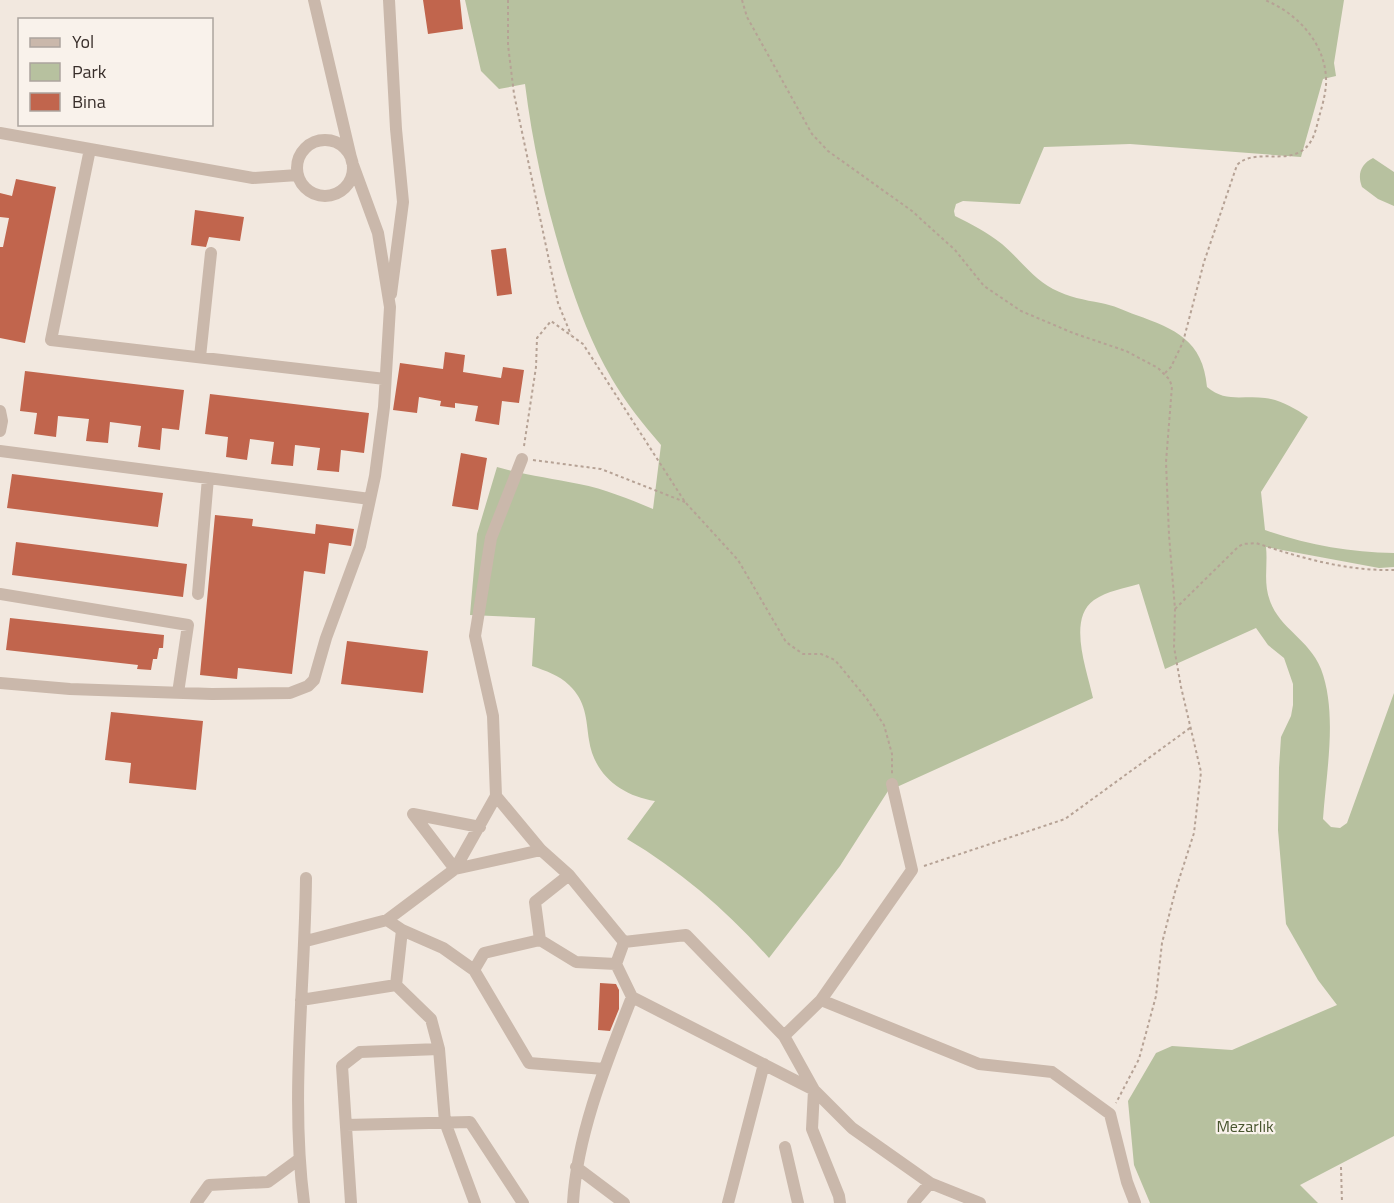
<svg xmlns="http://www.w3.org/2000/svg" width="1394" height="1203" viewBox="0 0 1394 1203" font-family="'Titillium Web',sans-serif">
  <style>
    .green { fill: #b7c19f }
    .building { fill: #c1654d }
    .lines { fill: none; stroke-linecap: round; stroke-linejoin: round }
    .path { stroke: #b6a295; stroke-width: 2; stroke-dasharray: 3 3; stroke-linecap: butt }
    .minor { stroke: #cab8ab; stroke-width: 12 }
    .labels { text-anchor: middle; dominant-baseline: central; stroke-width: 4.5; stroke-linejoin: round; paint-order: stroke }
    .park-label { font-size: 16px; fill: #48552e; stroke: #f9f2eb }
  </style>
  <rect width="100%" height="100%" fill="#f2e8df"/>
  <path class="green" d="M 465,0 L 1344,0 L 1334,63 L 1336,76 L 1323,79 L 1301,157 L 1130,144 L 1044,147 L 1020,204 L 963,201 L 956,204 L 954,211 L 955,216 C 971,224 987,232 1002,244 C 1020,259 1032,278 1053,289 C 1069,297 1084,300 1101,303 C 1113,305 1125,311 1136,315 C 1175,329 1203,340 1207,387 C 1226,403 1243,395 1265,398 C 1281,400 1294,408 1308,417 L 1261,492 L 1265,530 C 1307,545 1349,552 1394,553 L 1394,567 L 1379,568 L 1266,547 C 1268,565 1263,583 1270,601 C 1280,629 1309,639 1321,669 C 1338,714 1326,773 1323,819 L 1331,827 L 1340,828 L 1347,823 L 1394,693 L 1394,1136 L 1300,1185 L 1318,1203 L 1150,1203 L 1134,1165 L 1128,1101 L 1156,1053 L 1172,1046 L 1232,1050 L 1337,1005 L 1318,980 L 1286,924 L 1278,830 L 1279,768 L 1281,737 L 1291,716 L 1293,705 L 1293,684 L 1284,658 L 1268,645 L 1256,628 L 1165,669 L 1139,584 C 1125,588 1107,591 1094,600 C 1067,619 1087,670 1093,698 L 888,791 L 840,866 L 769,958 C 727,911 681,871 627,839 L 655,801 C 622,796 594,775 589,740 C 586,718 586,701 569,685 C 559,675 546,671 532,666 L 535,618 L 470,615 L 477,534 L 497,467 C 525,475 551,478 579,484 C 605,489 629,499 653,509 L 661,445 C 643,424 626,403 612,379 C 592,345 578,308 566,270 C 547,209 533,148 525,84 L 499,89 L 481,71 Z
    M 1373,158 L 1394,172 L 1394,206 L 1378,199 L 1362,187 C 1357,174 1361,164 1373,158 Z"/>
  <path class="building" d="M 423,0 L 460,0 L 463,29 L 428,34 Z
    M 16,179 L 56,187 L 25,343 L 0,338 L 0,247 L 3,247 L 9,218 L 0,217 L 0,193 L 12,196 Z
    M 195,210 L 244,217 L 240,241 L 209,237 L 206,247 L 191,245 Z
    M 506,248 L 512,294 L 497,296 L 491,250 Z
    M 445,352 L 465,355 L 463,372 L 501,378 L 503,367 L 524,370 L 519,403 L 502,401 L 499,425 L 475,421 L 478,406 L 455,403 L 455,408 L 440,406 L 441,401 L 419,397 L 417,413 L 393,410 L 400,363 L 443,369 Z
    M 25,371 L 184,390 L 179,430 L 162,428 L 160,450 L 138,447 L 141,426 L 110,422 L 108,443 L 86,441 L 89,419 L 58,416 L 56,437 L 34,434 L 37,413 L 20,411 Z
    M 210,394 L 369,413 L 364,453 L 341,450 L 339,472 L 317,470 L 320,448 L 295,445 L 293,466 L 271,464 L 274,442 L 250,439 L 247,460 L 226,457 L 228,437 L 205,434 Z
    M 461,453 L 487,458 L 478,510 L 452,506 Z
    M 12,474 L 163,493 L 158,527 L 7,508 Z
    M 215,515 L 253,519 L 252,526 L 315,534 L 316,524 L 354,529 L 351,546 L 329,543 L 325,574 L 304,571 L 292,674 L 238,668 L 237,679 L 200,675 Z
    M 16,542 L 187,564 L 183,597 L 12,575 Z
    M 10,618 L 164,635 L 163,648 L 159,648 L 157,659 L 153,659 L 151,670 L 137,669 L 138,665 L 6,650 Z
    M 347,641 L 428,651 L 423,693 L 341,684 Z
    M 111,712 L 203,721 L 196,790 L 129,783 L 131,763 L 105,760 Z
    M 600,983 L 616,984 L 619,990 L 619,1009 L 610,1031 L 598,1030 Z"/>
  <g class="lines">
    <path class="path" d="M 508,0 L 508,45 L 514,94 L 558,303 L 571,335
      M 742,0 L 747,17 L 812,134 L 828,151 L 912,211 L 955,250 L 984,286 L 1021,311 L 1073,333 L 1126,351 L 1158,368 L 1169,379 L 1172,386 L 1166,462 L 1169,535 L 1175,609 L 1174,647 L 1181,687 L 1201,772 L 1194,833 L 1175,892 L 1162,943 L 1156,996 L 1139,1059 L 1116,1103
      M 1165,373 L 1171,367 L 1183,342 L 1204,262 L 1237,165 C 1254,148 1284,164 1303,150 C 1314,142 1316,129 1319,117 C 1322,107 1325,96 1326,85 C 1328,46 1299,14 1265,0
      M 524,446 L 536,367 L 537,338 L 551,321 L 583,344 L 685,502 L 738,560 L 786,642 L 803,654 L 821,654 L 835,660 L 867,699 L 884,725 L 892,754 L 892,774
      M 533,460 L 601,469 L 685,502
      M 1175,609 L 1238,547 L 1243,544 L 1256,543 C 1301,558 1346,571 1394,570
      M 924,866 L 1065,819 L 1190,728
      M 1341,1167 L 1342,1203"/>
    <path class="minor" d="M 389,0 L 396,129 L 403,202 L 391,294
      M 0,133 L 253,178 L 298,175
      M297 168a28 28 0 1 1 56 0a28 28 0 1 1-56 0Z
      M 90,149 L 51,340 L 385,379
      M 200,357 L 211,253
      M 0,411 L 2,421 L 0,431
      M 0,451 L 370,499
      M 522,459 L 491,538 L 475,636 L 493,716 L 496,796 L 541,850 L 569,875 L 624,942 L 616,964 L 632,997 L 814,1090 L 852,1128 L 930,1183 L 980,1203
      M 0,594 L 188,625 L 178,693
      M 198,594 L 208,478
      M 0,683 L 70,689 L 212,694 L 290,693 L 308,686 L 314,680 L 326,638 L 360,546 L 375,476 L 384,407 L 390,307 L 378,233 L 352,162 L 314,0
      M 480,827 L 413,814 L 455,869 L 496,796
      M 387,920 L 402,930 L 443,948 L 474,970 L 529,1063 L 604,1069
      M 402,930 L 396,985 L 431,1019 L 439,1049 L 445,1122 L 475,1203
      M 540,940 L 535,902 L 569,875
      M 306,941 L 387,920 L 455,869 L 541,850
      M 624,942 L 686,935 L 784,1036
      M 474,970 L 484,953 L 540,940 L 576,962 L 616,964
      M 301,1000 L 396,985
      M 821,1000 L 979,1064 L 1052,1072 L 1110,1114 L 1127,1182 L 1135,1203
      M 346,1125 L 470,1122 L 523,1203
      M 785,1147 L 798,1203
      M 576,1167 L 624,1203
      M 196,1203 L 209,1185 L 268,1182 L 298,1160
      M 304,1203 C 290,1096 305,986 306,878
      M 351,1203 L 342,1066 L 360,1052 L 439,1049
      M 573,1203 C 577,1134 607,1061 632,997
      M 728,1203 L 764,1064
      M 840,1203 L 839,1196 L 812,1129 L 814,1090 L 784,1036 L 821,1000 L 912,870 L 892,784
      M 913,1203 L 930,1183"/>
  </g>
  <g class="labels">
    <g class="park-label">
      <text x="1245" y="1126">Mezarlık</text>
    </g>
  </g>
  <rect x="18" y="18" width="195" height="108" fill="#f9f2eb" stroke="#aca49e" stroke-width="1.5"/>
  <rect x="30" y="38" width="30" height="9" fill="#cab8ab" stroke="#aca49e" stroke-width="1.5"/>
  <text x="72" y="48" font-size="18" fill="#382e2a">Yol</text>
  <rect x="30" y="63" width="30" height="18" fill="#b7c19f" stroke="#aca49e" stroke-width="1.5"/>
  <text x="72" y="78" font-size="18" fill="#382e2a">Park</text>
  <rect x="30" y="93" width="30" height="18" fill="#c1654d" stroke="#aca49e" stroke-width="1.5"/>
  <text x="72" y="108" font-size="18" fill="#382e2a">Bina</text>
</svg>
